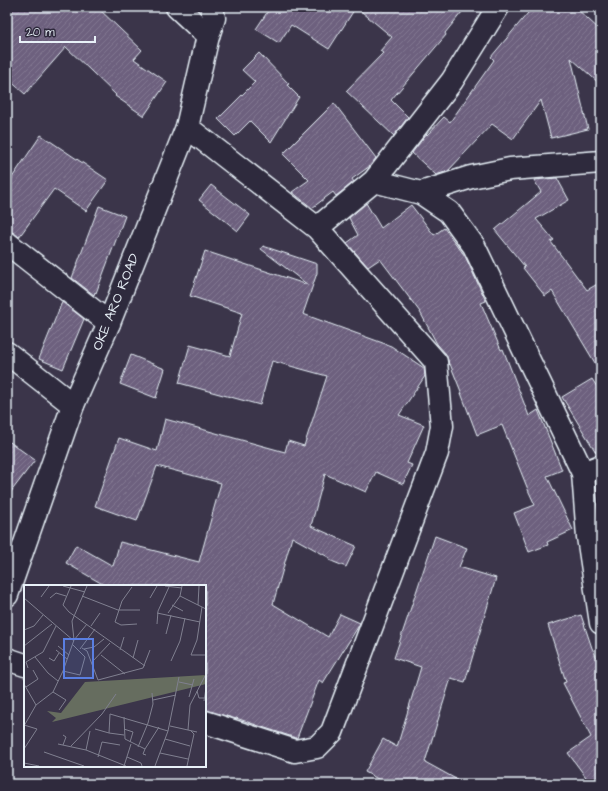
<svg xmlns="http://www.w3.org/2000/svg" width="608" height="791" viewBox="0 0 608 791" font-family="'Architects Daughter',sans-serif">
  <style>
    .building { fill: url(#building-hatch); stroke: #e8f1f8 }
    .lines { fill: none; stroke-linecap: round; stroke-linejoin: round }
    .minor-casing { stroke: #e8f1f8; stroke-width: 25 }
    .secondary-casing { stroke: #e8f1f8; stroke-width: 25 }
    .minor { stroke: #2f2a3d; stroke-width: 22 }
    .secondary { stroke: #2f2a3d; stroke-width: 22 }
    .labels { text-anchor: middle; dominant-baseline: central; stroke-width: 4; stroke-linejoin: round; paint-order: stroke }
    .street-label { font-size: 14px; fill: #e8f1f8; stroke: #2f2a3d }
    .inset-road { fill: none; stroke: #808090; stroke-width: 1 }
    .view { fill: #5a7fe2; fill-opacity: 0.15; stroke: #5a7fe2; stroke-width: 2 }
    .inset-edge { fill: none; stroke: #e8f1f8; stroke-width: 2 }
  </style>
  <defs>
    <pattern id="building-hatch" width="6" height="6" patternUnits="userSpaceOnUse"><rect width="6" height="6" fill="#6d617e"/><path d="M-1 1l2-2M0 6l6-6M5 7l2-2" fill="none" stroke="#827891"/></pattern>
  </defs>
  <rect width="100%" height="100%" fill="#3b354a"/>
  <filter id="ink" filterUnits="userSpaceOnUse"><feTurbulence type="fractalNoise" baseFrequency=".025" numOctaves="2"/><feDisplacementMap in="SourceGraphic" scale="8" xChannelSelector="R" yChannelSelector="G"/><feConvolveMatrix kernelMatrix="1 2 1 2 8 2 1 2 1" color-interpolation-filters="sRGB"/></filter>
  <g filter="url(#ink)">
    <path class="building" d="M 7,7 L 97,7 L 142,50 L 134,59 L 167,82 L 144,116 L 115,96 L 116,95 L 66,47 L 25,94 L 7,78 Z
      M 262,7 L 356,7 L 329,49 L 291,25 L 279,43 L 256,29 L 268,11 Z
      M 356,7 L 466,7 L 445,33 L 446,35 L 391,100 L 408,117 L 394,136 L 346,91 L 383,53 L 380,51 L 392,37 Z
      M 533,7 L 575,7 L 601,31 L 601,85 L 571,58 L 588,129 L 551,138 L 541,100 L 513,139 L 492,124 L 448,171 L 436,175 L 412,153 L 426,134 L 427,135 L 444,117 L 450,122 L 494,60 L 491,57 Z
      M 259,53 L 289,84 L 287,85 L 299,97 L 271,142 L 250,121 L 235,136 L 218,119 L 255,82 L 242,70 Z
      M 334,103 L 376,158 L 370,166 L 352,179 L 354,182 L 336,196 L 333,192 L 312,208 L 292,192 L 309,180 L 283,154 Z
      M 41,135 L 108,180 L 86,211 L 54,189 L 19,237 L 14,233 L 7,231 L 7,185 Z
      M 557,178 L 569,200 L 536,219 L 554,240 L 551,242 L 587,290 L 601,282 L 601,373 L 552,291 L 545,296 L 523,268 L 525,267 L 495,230 L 541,192 L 534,180 Z
      M 211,185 L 250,215 L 238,231 L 199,200 Z
      M 366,203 L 381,228 L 411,205 L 434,235 L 444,228 L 465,256 L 486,301 L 481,303 L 501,350 L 503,349 L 529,416 L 538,410 L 562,470 L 547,476 L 573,530 L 547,542 L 548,545 L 529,552 L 514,513 L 535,505 L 529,492 L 502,425 L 477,435 L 461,393 L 462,394 L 450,364 L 449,365 L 448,360 L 446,354 L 437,344 L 420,312 L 380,259 L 368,267 L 347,243 L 358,235 L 349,218 Z
      M 99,206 L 125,216 L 96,293 L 95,292 L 94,295 L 72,278 Z
      M 263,246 L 317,264 L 317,273 L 303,314 L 391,346 L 424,368 L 425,376 L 399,415 L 424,425 L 407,463 L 412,465 L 403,484 L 376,472 L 366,492 L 325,474 L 311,526 L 356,546 L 346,567 L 329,560 L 330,558 L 292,537 L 273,604 L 328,637 L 340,614 L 360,623 L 358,627 L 323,683 L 319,680 L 297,738 L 296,738 L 262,727 L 236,718 L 236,719 L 205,710 L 205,586 L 106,586 L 66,563 L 76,545 L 113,566 L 120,542 L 199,562 L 221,483 L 157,466 L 137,521 L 95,506 L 119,438 L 157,451 L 165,419 L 285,452 L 288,441 L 304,446 L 327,376 L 272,361 L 260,405 L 179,383 L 190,345 L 230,356 L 242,313 L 190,296 L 205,251 L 308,285 L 261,249 Z
      M 62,302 L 84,319 L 63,369 L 39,359 Z
      M 131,355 L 165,369 L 156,398 L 120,384 Z
      M 592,379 L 601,393 L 601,454 L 597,454 L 562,397 Z
      M 7,440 L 35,460 L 7,497 Z
      M 435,536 L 467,548 L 459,567 L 496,578 L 465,682 L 451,678 L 425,762 L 465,784 L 387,784 L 365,772 L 383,739 L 397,747 L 421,667 L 394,658 Z
      M 581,615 L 592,648 L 601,666 L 601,784 L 591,784 L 568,753 L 591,737 L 563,683 L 566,682 L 548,625 Z"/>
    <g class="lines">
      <defs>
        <path id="minor" d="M 177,7 L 208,36
          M 187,127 L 317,228 L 436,362 L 442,426 L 437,453 L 332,732 L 317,747 L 295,751 L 205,722
          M 374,181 L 421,193 L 449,212 L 474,246 L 583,473 L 588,537 L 601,623
          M 421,193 L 471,177 L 510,169 L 601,162
          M 317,228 L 374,181 L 452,81 L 498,7
          M 7,243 L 109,323
          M 7,353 L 73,405
          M 583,473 L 601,466
          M 7,659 L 25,665"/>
        <path id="secondary" d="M 7,595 L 73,405 L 109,323 L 187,127 L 208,36 L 214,18 L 212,7"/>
      </defs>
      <use href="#minor" class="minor-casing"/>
      <use href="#secondary" class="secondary-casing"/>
      <use href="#minor" class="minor"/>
      <use href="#secondary" class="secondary"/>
    </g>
  </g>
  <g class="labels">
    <g class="street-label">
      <text transform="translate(116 302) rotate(-68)">OKE ARO ROAD</text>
    </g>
  </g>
  <g transform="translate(24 585)">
    <rect width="182" height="182" fill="#3b354a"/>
    <path d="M 182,90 L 182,99 L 28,137 L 32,133 L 23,126 L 37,128 L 61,97 Z" fill="#666d5f"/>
    <path class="inset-road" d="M 39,1 L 61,7M 47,1 L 39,20 L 45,27 L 121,81M 141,1 L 158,3M 108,2 L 98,16 L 91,37 L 97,40 L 113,39M 58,11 L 94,25 L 116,25M 156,11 L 182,24M 17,12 L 25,1M 0,13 L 50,56M 26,13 L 32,8 L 42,11M 126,13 L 133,1M 148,20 L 159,26M 174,20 L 175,1M 178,22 L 173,55 L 167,70 L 182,70M 133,28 L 176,37M 144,28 L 156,11 L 158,1M 133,39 L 134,26 L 145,2M 67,41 L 76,28M 0,45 L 10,41 L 19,30M 142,49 L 147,30M 50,55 L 63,39M 0,61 L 28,39M 34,61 L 45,70M 58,63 L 63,66 L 74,95 L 119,83 L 126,65M 56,64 L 71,44M 60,64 L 70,62 L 80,54M 32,65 L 43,74M 96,65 L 100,52M 77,70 L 101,89M 11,72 L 24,88 L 34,96M 25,73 L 30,76 L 35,68M 109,73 L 114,55M 147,76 L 156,56 L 161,33M 68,77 L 86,58M 4,83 L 2,77 L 19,67 L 32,41M 39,86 L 56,90 L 61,72 L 49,60M 155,97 L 169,100M 0,99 L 12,120M 2,102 L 14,94 L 9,85M 173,106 L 175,113 L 180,113M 29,107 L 42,115 L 35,125M 165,112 L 170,94M 129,115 L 152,110M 180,116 L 182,103M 100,132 L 101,154 L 121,164M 0,140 L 13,144 L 0,164M 0,141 L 12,120 L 29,107 L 39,86 L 50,55 L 48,36 L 63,1M 146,141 L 173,147M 71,144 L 85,148M 100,144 L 109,147 L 106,157M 164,145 L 166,120 L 181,91M 39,150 L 42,152 L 39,160M 100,150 L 85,148 L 86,129 L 144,146M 141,154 L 166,161M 34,159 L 62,165 L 102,181M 47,161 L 78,129 L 92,109M 114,162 L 124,138 L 129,119 L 128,108M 62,165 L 66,146M 20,167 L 60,181M 136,168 L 164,174M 122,170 L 119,169 L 121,164 L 135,142M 74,172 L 78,157 L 96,160M 103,172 L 117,178 L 118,181M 0,178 L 15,181M 100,181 L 107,159M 131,181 L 144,146 L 155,92M 163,181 L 170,149 L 167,146"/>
    <path class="view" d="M 40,54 L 69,54 L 69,93 L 40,93 Z"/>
    <rect width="182" height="182" class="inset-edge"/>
  </g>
  <rect width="608" height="791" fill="none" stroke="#2f2a3d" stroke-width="24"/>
  <rect x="12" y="12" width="584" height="767" fill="none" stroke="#e8f1f8" stroke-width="1.5" filter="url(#ink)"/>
  <path d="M20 36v6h75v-6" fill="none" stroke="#e8f1f8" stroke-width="2"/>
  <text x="26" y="36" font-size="12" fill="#e8f1f8" stroke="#2f2a3d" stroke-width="3" paint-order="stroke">20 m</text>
</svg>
